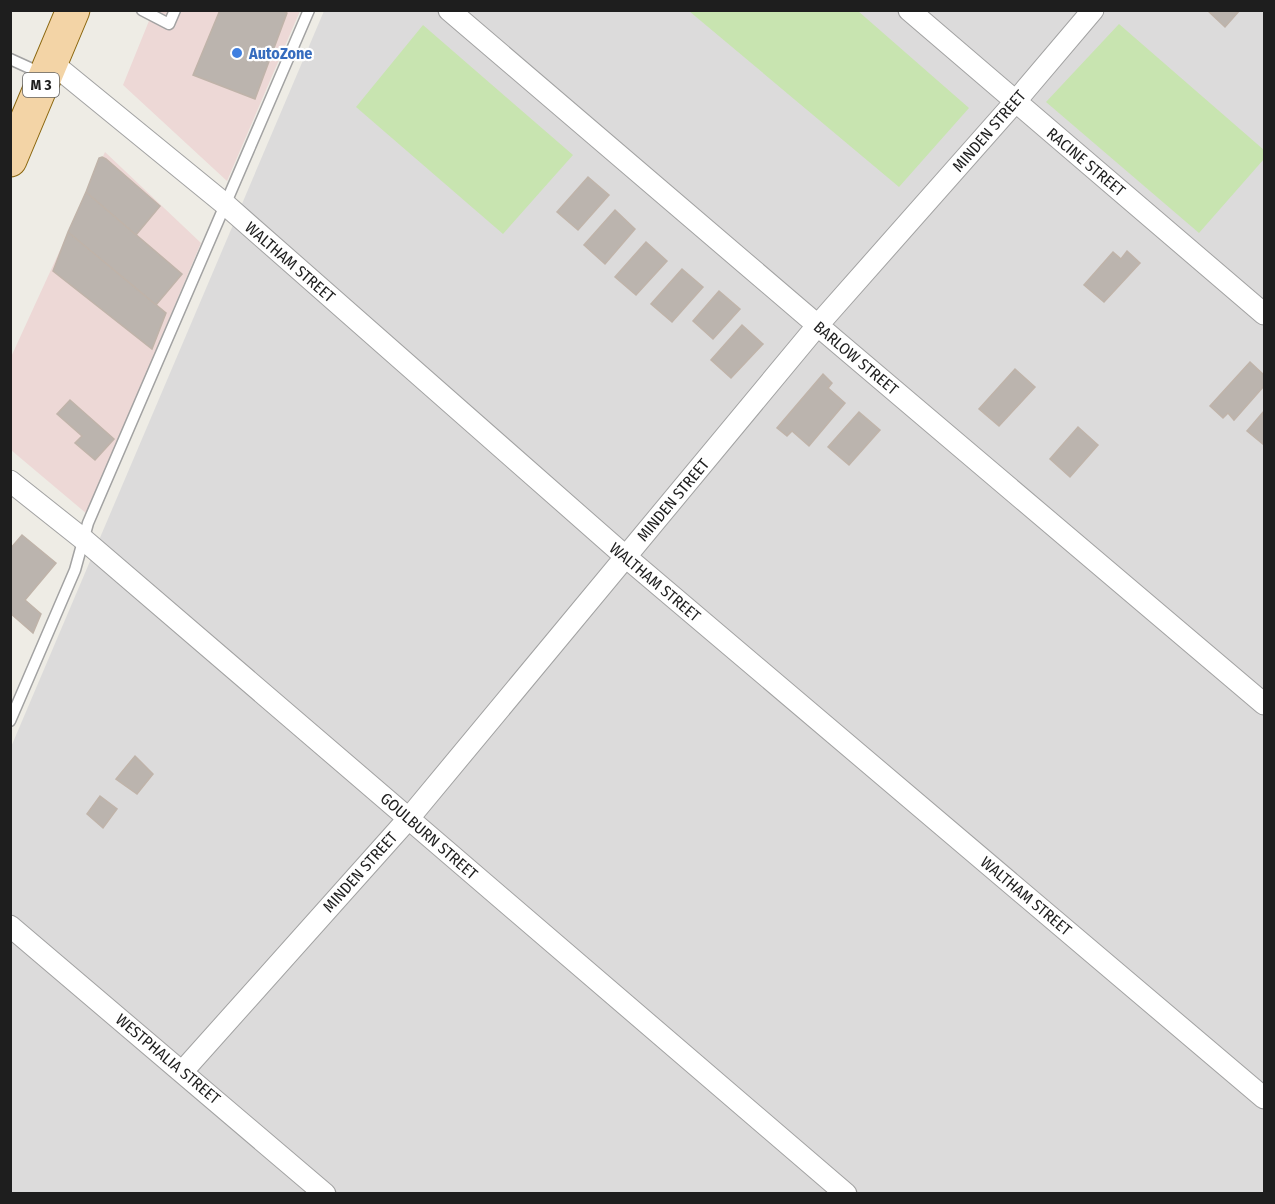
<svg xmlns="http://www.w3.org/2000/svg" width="1275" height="1204" viewBox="0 0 1275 1204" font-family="'Fira Sans Condensed',sans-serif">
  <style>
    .residential { fill: #dcdbdb }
    .commercial { fill: #edd8d6 }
    .grass { fill: #c8e4b0 }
    .building { fill: #bbb4ae; stroke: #bfb3a9; stroke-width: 1.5 }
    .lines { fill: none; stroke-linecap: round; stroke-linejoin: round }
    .lane-casing { stroke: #a2a2a2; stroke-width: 13 }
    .street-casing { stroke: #a2a2a2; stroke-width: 23 }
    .primary-casing { stroke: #8a660e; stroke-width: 35 }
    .lane { stroke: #fff; stroke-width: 10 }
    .street { stroke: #fff; stroke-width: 21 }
    .primary { stroke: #f3d4a6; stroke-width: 33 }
    .shop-dot { fill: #3f7fe0; stroke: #fff; stroke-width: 2 }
    .labels { text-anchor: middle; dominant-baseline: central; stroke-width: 4.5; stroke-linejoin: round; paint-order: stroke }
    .shield { fill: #fff; stroke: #626262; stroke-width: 1.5 }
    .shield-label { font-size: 15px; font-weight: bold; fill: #1e1e1e }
    .shop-label { font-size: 16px; font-weight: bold; fill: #366cbe; stroke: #fff; text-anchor: start }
    .street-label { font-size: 16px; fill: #1e1e1e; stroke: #fff }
  </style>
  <rect width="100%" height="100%" fill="#eeece5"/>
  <path class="residential" d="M 324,11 L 1264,11 L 1264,1193 L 11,1194 L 11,747 Z"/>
  <path class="commercial" d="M 153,11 L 300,11 L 227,181 L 123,85 Z
    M 105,152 L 201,243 L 87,514 L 11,450 L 11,357 Z"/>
  <path class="grass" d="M 689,11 L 858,11 L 969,108 L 899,187 Z
    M 1119,24 L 1264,150 L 1264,159 L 1199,233 L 1046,102 Z
    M 423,25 L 573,155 L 503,234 L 356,107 Z"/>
  <path class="building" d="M 220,10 L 282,10 L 287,13 L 255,99 L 193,75 Z
    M 1207,10 L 1240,10 L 1225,27 Z
    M 102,157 L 106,159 L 160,206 L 136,235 L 86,192 L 99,158 Z
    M 588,177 L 609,195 L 578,230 L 557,212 Z
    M 86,192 L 182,274 L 156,305 L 68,232 Z
    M 615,210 L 635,229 L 605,264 L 584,245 Z
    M 68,232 L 166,313 L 152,349 L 53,271 Z
    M 646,242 L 667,261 L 636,295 L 615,277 Z
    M 1127,251 L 1140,263 L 1104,302 L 1084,285 L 1113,252 L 1121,259 Z
    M 682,269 L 703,287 L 672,322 L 651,304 Z
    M 719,291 L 740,309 L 713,339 L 693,321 Z
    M 742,325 L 763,344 L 731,378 L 711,360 Z
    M 1250,362 L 1264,375 L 1264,386 L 1234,420 L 1228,413 L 1223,418 L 1210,406 Z
    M 1015,369 L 1035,387 L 999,426 L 979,409 Z
    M 823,374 L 832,383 L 828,388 L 845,403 L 809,446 L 792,431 L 787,436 L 777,428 Z
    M 70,400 L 114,439 L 95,460 L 75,443 L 82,436 L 57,414 Z
    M 1264,411 L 1264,445 L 1247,431 Z
    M 859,412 L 880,430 L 849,465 L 828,447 Z
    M 1078,427 L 1098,445 L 1070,477 L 1050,459 Z
    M 22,535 L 56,563 L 25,600 L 41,614 L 33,633 L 10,613 L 10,549 Z
    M 135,756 L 153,774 L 137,794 L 116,779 Z
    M 100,796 L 117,809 L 103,828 L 87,814 Z"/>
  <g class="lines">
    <defs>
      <path id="lane" d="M 142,10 L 169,24 L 175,10
        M 10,59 L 43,74
        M 10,721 L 75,570 L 88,523 L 309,10"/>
      <path id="street" d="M 449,10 L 836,341 L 1264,704
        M 909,10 L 1264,314
        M 51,62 L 226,205 L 626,557 L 1264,1098
        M 10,481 L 83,539 L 846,1194
        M 10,926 L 325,1194
        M 182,1072 L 409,818 L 817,326 L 1015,102 L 1093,10"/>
      <path id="primary" d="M 10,160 L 73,10"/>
    </defs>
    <use href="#lane" class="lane-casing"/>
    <use href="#street" class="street-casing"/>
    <use href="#primary" class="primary-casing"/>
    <use href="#lane" class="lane"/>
    <use href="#street" class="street"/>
    <use href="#primary" class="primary"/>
  </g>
  <circle class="shop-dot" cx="237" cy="53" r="6"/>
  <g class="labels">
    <rect class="shield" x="23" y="73" width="36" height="24" rx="4.5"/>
    <g class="shield-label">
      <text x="41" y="85">M 3</text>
    </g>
    <g class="shop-label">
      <text x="249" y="53">AutoZone</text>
    </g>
    <g class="street-label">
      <text transform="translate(989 131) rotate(-49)">MINDEN STREET</text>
      <text transform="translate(1086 162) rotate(40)">RACINE STREET</text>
      <text transform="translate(290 262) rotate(41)">WALTHAM STREET</text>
      <text transform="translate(856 358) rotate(40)">BARLOW STREET</text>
      <text transform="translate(673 500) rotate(-50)">MINDEN STREET</text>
      <text transform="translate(655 582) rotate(40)">WALTHAM STREET</text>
      <text transform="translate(429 836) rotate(41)">GOULBURN STREET</text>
      <text transform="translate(360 872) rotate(-48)">MINDEN STREET</text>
      <text transform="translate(1026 896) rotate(40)">WALTHAM STREET</text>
      <text transform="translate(168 1059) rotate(40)">WESTPHALIA STREET</text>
    </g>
  </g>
  <rect width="1275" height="1204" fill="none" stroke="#1e1e1e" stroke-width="24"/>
</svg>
